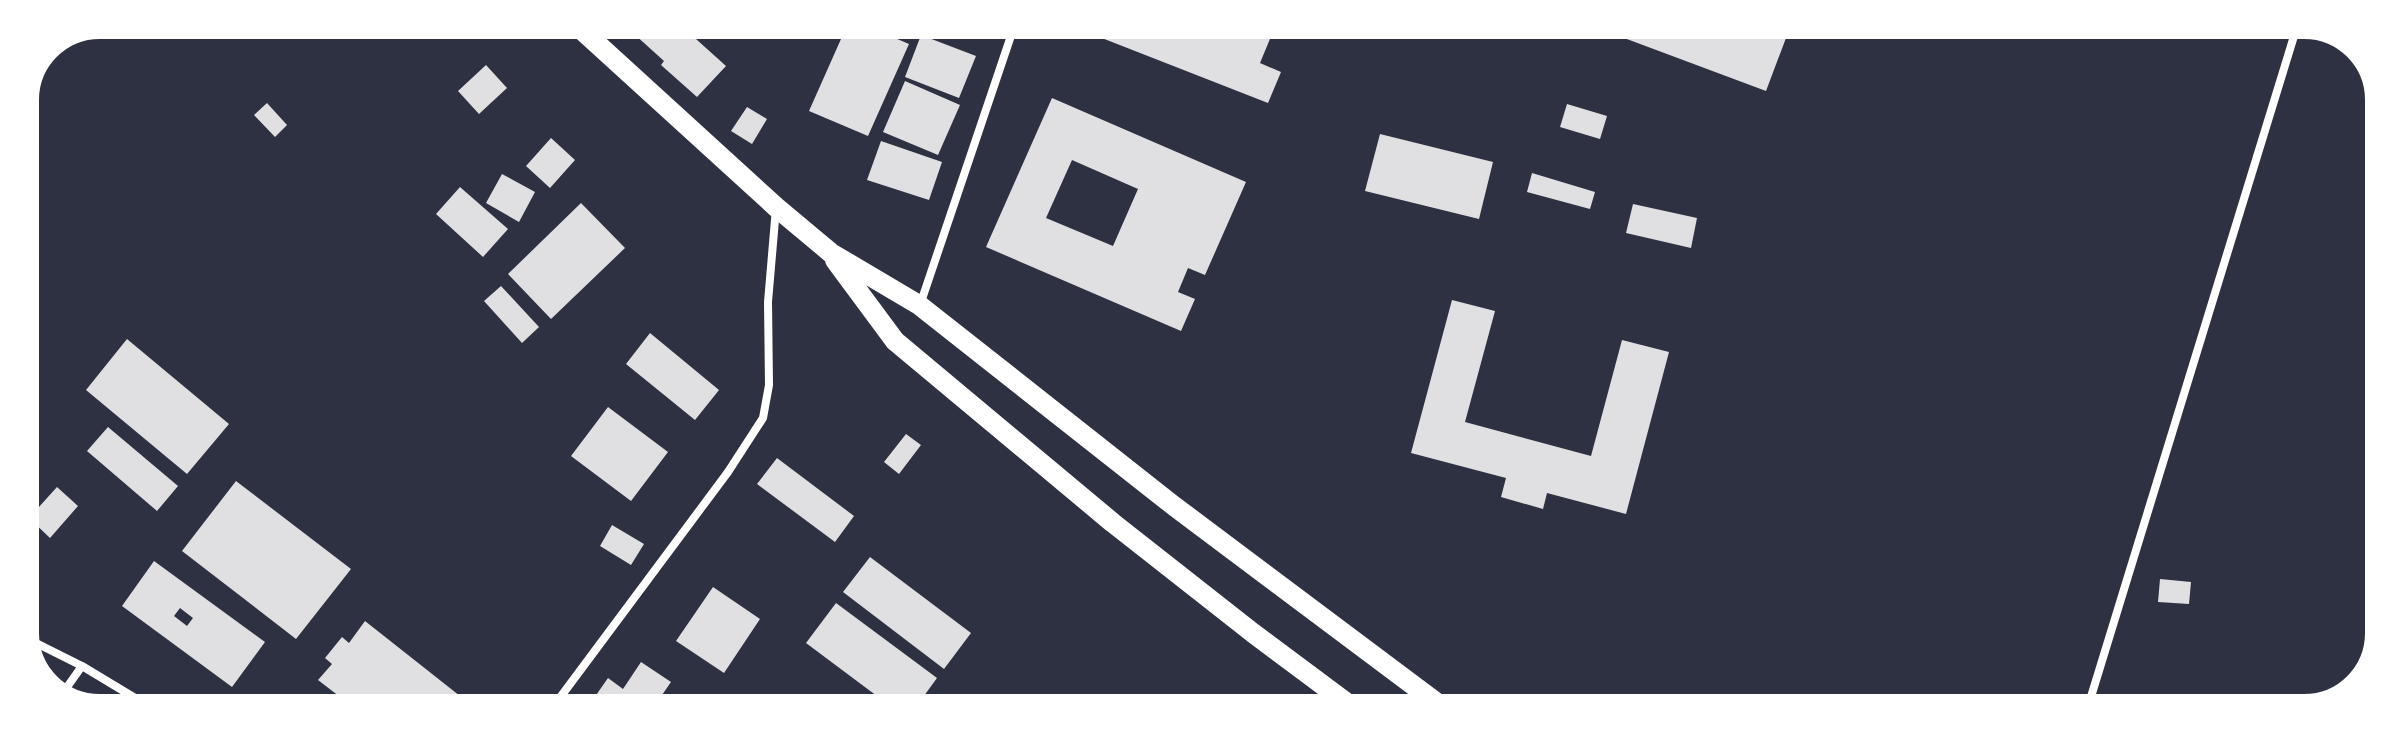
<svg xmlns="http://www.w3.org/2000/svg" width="2404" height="733" viewBox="0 0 2404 733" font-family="'Space Grotesk',sans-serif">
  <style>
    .building { fill: #e0e0e3; fill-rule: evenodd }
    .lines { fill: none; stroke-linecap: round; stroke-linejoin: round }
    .minor { stroke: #fff; stroke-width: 8 }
    .primary { stroke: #fff; stroke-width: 20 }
    .rim { fill: none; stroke: #fff; stroke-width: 10 }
  </style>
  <rect width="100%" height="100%" fill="#2d3142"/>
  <path class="building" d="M 644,21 L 676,21 L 726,66 L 697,97 L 661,65 L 664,61 L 633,33 Z
    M 849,21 L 855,21 L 909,44 L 868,136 L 809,111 Z
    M 1067,21 L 1183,21 L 1192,25 L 1194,21 L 1291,22 L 1284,39 L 1272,34 L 1260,63 L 1281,72 L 1268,103 L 1066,24 Z
    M 1603,22 L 1792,22 L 1766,91 L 1600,29 Z
    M 921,35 L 976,56 L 959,98 L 905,77 Z
    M 486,65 L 507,88 L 479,114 L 458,91 Z
    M 905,81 L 960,105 L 938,155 L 883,132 Z
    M 1052,98 L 1246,182 L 1205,275 L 1188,268 L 1178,292 L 1195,299 L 1181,331 L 986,247 ZM 1072,160 L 1138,189 L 1113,246 L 1046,218 Z
    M 267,103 L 287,125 L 275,137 L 254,115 Z
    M 1567,104 L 1607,116 L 1600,139 L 1560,127 Z
    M 747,107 L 767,119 L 752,144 L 731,131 Z
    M 1380,134 L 1493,162 L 1479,219 L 1365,191 Z
    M 551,138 L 575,160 L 550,188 L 526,166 Z
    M 881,141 L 942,162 L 929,200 L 867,180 Z
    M 1532,173 L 1595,192 L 1590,209 L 1527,192 Z
    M 502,174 L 535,192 L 519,222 L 486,203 Z
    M 460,187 L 508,229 L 483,257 L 436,214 Z
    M 581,203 L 625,248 L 551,319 L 508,274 Z
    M 1633,204 L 1697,218 L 1691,248 L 1626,233 Z
    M 501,286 L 539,327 L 522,343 L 484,301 Z
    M 1452,300 L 1495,311 L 1465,422 L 1591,456 L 1622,340 L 1669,352 L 1626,514 L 1547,493 L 1543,509 L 1501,497 L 1506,478 L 1411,453 Z
    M 650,333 L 719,390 L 695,420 L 626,364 Z
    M 127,339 L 229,424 L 187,474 L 86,390 Z
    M 608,407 L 668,452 L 631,501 L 571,456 Z
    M 108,427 L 178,486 L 157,511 L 87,451 Z
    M 906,434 L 921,445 L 899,474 L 884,462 Z
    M 777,458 L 854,516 L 835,542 L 757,484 Z
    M 236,481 L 351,569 L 296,639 L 182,551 Z
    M 57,487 L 78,506 L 50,538 L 29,518 Z
    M 612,525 L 644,544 L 631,565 L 600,546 Z
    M 870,557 L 971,633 L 944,669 L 843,592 Z
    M 154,561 L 265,642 L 232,687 L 122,606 ZM 180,608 L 193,618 L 187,626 L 174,616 Z
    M 2160,579 L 2191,582 L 2189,604 L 2158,602 Z
    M 713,587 L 760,619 L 724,673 L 676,641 Z
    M 836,603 L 937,678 L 913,711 L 897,711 L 806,643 Z
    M 365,621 L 479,711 L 357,710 L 318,680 L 332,664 L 325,658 L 342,637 L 349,643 Z
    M 641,662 L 671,682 L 651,711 L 607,711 L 609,709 L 594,698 L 608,678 L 623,689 Z"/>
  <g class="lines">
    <path class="minor" d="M 920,305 L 1016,21
      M 20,635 L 82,666 L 155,710
      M 60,697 L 82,666
      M 550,711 L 728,472 L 763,418 L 769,385 L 768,302 L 776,208
      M 2086,713 L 2298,23"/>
    <path class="primary" d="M 572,21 L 776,207 L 831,253 L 919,305 L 1174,506 L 1449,712
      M 835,260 L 895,341 L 1113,523 L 1253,633 L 1359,712"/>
  </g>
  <path d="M0 0H2404V733H0ZM100 34H2304A66 66 0 0 1 2370 100V633A66 66 0 0 1 2304 699H100A66 66 0 0 1 34 633V100A66 66 0 0 1 100 34Z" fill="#fff" fill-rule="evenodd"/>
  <path class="rim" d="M100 34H2304A66 66 0 0 1 2370 100V633A66 66 0 0 1 2304 699H100A66 66 0 0 1 34 633V100A66 66 0 0 1 100 34Z"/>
</svg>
